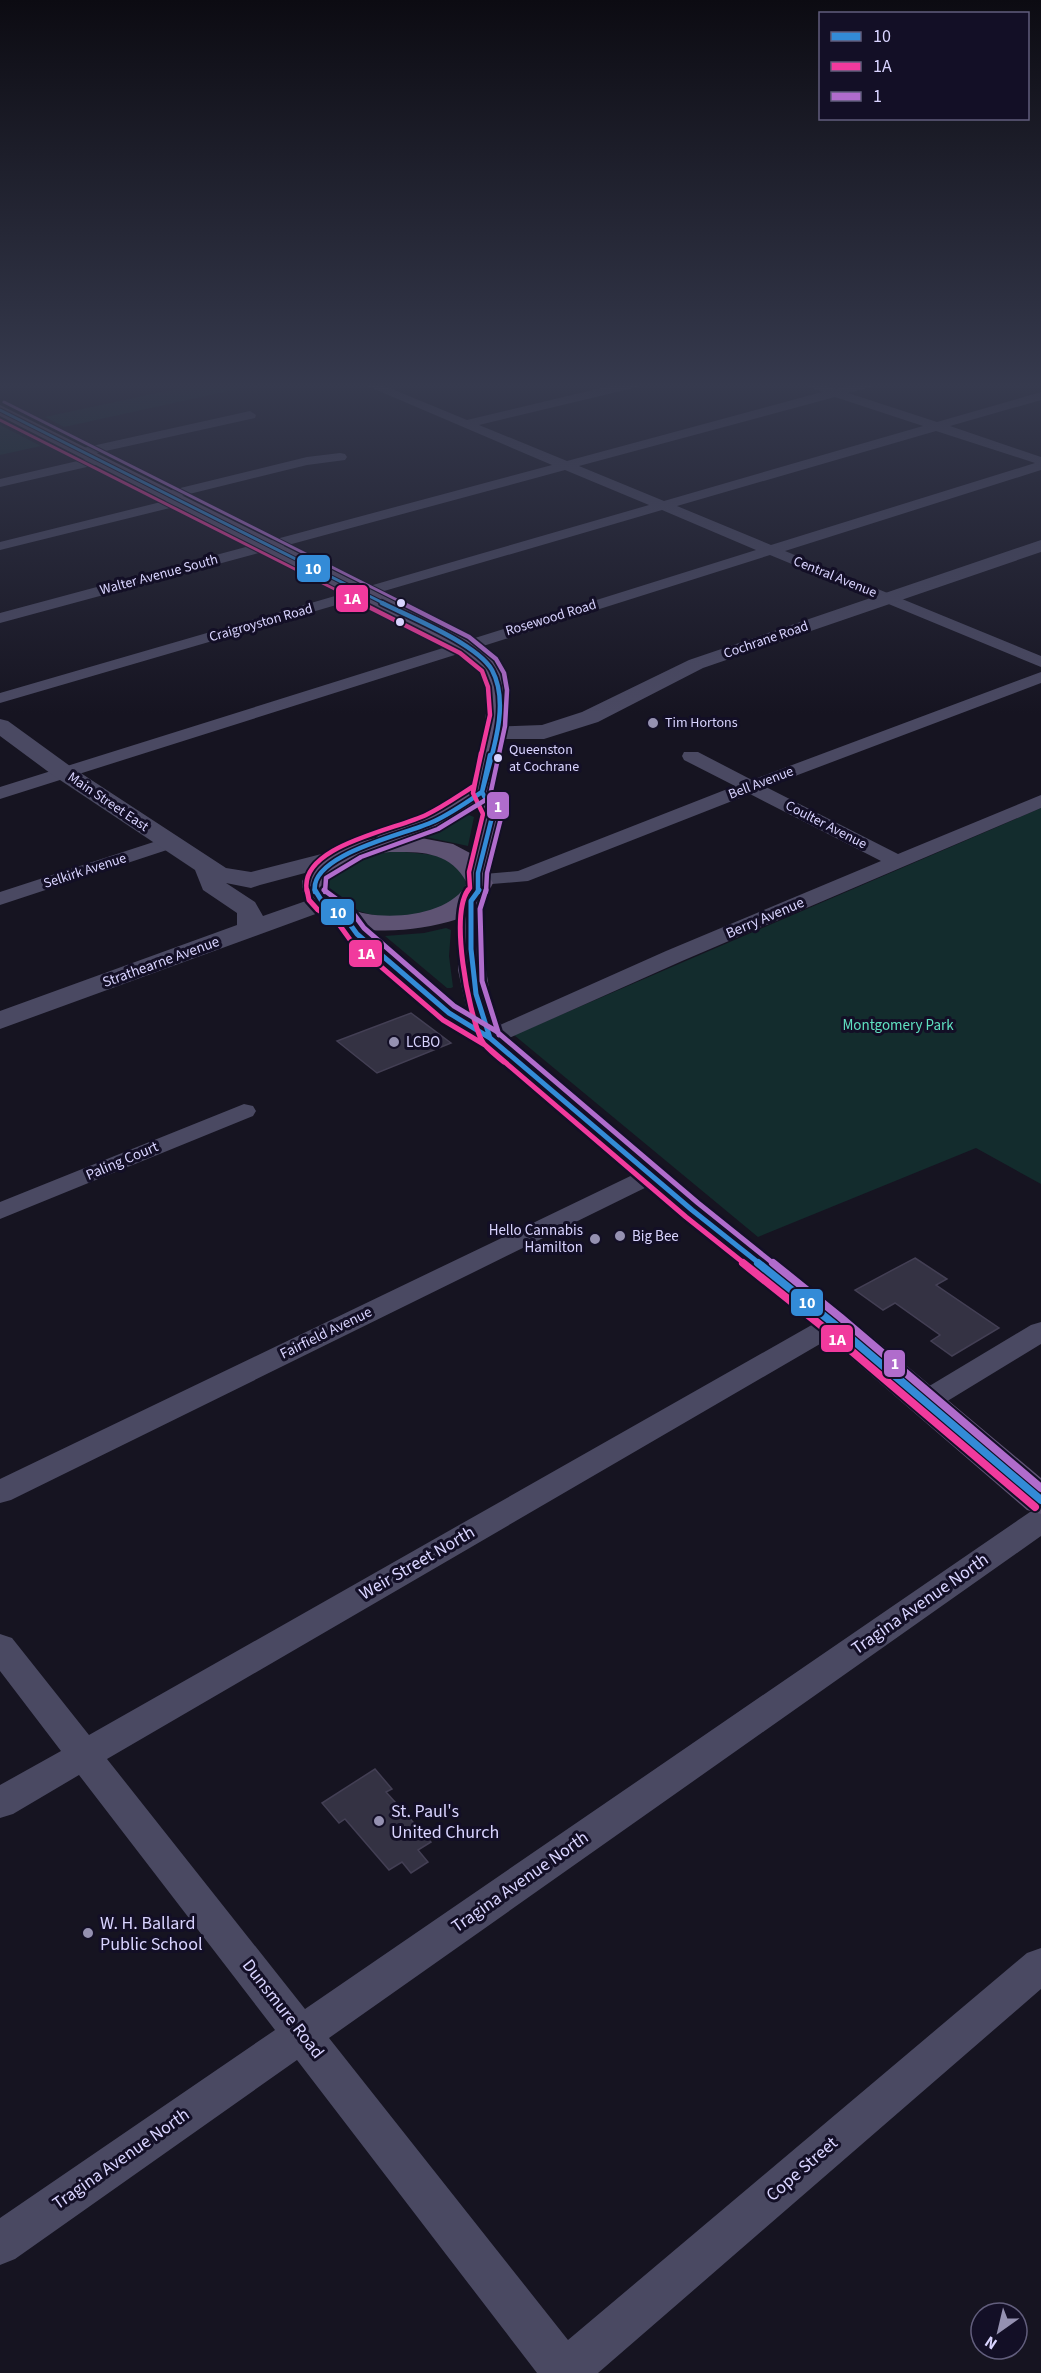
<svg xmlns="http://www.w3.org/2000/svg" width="1041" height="2373" viewBox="0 0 1041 2373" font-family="'Source Sans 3',sans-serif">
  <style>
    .green { fill: #132c2d }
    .building { fill: #343243; stroke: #433f54; stroke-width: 1.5 }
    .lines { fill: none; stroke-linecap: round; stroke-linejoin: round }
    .minor { fill: #4a4962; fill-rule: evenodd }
    .tertiary { fill: #4a4962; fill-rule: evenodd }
    .primary { fill: #5e5373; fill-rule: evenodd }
    .bus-1-far3-casing { stroke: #130f26; stroke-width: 5 }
    .bus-1-far2-casing { stroke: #130f26; stroke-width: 8 }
    .bus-1-far1-casing { stroke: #130f26; stroke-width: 10 }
    .bus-1-casing { stroke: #130f26; stroke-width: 12 }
    .bus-2-far3-casing { stroke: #130f26; stroke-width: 5 }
    .bus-2-far2-casing { stroke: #130f26; stroke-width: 8 }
    .bus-2-far1-casing { stroke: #130f26; stroke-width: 10 }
    .bus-2-casing { stroke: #130f26; stroke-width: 12 }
    .bus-3-far3-casing { stroke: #130f26; stroke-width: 5 }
    .bus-3-far2-casing { stroke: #130f26; stroke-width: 8 }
    .bus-3-far1-casing { stroke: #130f26; stroke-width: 10 }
    .bus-3-casing { stroke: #130f26; stroke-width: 12 }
    .bus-1-far3 { stroke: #338bd7; stroke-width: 3 }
    .bus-1-far2 { stroke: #338bd7; stroke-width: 4.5 }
    .bus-1-far1 { stroke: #338bd7; stroke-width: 5 }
    .bus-1 { stroke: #338bd7; stroke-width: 8 }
    .bus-2-far3 { stroke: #f13a9d; stroke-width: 3 }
    .bus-2-far2 { stroke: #f13a9d; stroke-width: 4.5 }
    .bus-2-far1 { stroke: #f13a9d; stroke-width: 5 }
    .bus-2 { stroke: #f13a9d; stroke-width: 8 }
    .bus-3-far3 { stroke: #b06ccc; stroke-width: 3 }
    .bus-3-far2 { stroke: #b06ccc; stroke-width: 4.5 }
    .bus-3-far1 { stroke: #b06ccc; stroke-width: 5 }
    .bus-3 { stroke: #b06ccc; stroke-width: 8 }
    .bus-dot { fill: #d9d4ff; stroke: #130f26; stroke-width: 2 }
    .poi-dot { fill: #9591b1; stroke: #130f26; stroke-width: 2 }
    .labels { text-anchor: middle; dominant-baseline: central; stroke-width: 6; stroke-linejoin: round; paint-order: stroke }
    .far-street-label { font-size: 14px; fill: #d9d4ff; stroke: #130f26 }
    .far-poi-label { font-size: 14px; fill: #d9d4ff; stroke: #130f26; text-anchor: start }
    .bus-label { font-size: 14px; fill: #d9d4ff; stroke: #130f26; text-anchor: start }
    .street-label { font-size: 15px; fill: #d9d4ff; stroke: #130f26 }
    .park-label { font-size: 15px; fill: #5fe0c0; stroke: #130f26 }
    .poi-label { font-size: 15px; fill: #d9d4ff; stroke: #130f26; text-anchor: start }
    .near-street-label { font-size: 18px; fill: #d9d4ff; stroke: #130f26 }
    .near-poi-label { font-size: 18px; fill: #d9d4ff; stroke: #130f26; text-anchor: start }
    .line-badge { stroke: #130f26; stroke-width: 2 }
    .badge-label { font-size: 16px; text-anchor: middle; font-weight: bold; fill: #fff }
  </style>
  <rect width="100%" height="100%" fill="#161421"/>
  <path class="green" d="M 208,382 L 270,382 L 64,427 L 45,417 Z
    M 0,425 L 41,446 L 0,455 Z
    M 1041,808 L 1041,1184 L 976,1148 L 758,1237 L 514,1035 Z
    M 469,815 L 474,817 L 468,846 L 421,836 Z
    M 395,851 L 435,855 L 454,863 L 467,882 C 463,901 442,909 425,912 C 415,914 404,917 393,918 C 373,918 301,899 339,869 C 355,856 375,854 395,851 Z
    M 446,928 L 451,930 L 449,956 L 453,987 L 451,988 L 447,988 L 385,936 L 424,933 Z"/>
  <path class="building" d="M 411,1013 L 451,1043 L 377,1073 L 337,1041 Z
    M 915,1258 L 947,1279 L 936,1285 L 999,1328 L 952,1356 L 931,1341 L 940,1335 L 895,1303 L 883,1310 L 855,1290 Z
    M 375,1769 L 392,1789 L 386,1792 L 431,1842 L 418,1850 L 428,1862 L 411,1873 L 402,1862 L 389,1870 L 345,1819 L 339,1823 L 322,1803 Z"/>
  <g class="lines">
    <path class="minor" d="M 358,382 L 375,382 L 467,420 L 626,382 L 648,382 L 646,385 L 479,425 L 567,461 L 822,392 L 797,382 L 815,382 L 836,389 L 861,382 L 881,382 L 879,385 L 848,393 L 937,422 L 1041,392 L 1041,400 L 950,426 L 1041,457 L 1041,470 L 785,551 L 1041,656 L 1041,667 L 770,555 L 0,799 L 0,787 L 756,550 L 662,510 L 0,703 L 0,693 L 649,505 L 565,470 L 0,623 L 0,613 L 552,465 ZM 835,397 L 923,426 L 664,501 L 579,466 ZM 936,431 L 1035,463 L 771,545 L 677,506 Z
      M 250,411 L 256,415 L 255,418 L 83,456 L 76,452 L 83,448 Z
      M 340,453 L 345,454 L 347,457 L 345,460 L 307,465 L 169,499 L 162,495 L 164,492 L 307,457 Z
      M 99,456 L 104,457 L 106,460 L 104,463 L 0,487 L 0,479 Z
      M 181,497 L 186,498 L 188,501 L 186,504 L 0,550 L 0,542 Z
      M 1041,672 L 1041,683 L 766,787 L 898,854 L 1041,795 L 1041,808 L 682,961 L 498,1043 L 490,1045 L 482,1043 L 478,1038 L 482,1033 L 666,951 L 881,861 L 750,794 L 528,881 L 480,885 L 473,883 L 470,879 L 473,875 L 518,871 L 735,786 L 684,760 L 682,756 L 684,752 L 698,752 L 752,780 Z
      M 169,837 L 176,839 L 179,843 L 176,847 L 0,905 L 0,892 Z
      M 244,1104 L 253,1106 L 256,1111 L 253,1116 L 0,1219 L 0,1202 Z
      M 652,1167 L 661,1170 L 665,1175 L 661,1180 L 11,1500 L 0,1503 L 0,1479 L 643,1170 Z
      M 834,1315 L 844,1318 L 848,1324 L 844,1330 L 107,1759 L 305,2009 L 1030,1512 L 1041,1509 L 1041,1536 L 329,2038 L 568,2340 L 1027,1953 L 1041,1948 L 1041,1989 L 598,2373 L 537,2373 L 297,2060 L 15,2259 L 0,2265 L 0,2218 L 275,2030 L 79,1775 L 13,1814 L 0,1818 L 0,1785 L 61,1751 L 0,1671 L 0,1634 L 12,1638 L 89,1735 L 824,1318 Z
      M 1041,1322 L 1041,1344 L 936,1408 L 926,1411 L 916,1408 L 911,1401 L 916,1394 L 1031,1325 Z"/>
    <path class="tertiary" d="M 1041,540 L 1041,552 L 703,668 L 598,722 L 544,739 L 494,739 L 486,737 L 483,732 L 486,727 L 542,725 L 582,712 L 689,660 Z
      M 0,719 L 8,721 L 70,766 L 226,868 L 251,872 L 341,849 L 350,851 L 353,856 L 350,861 L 260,885 L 251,888 L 226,883 L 255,902 L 263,916 L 323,895 L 332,898 L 336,903 L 332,908 L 0,1029 L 0,1011 L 237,925 L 237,913 L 203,890 L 195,870 L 54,776 L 0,736 Z"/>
    <path class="primary" d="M 0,405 L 473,640 L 497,660 L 507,676 L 509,690 L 508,724 L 494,792 L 506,813 L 489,876 L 493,883 L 484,901 L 486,970 L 490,994 L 504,1034 L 704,1203 L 847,1316 L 1041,1478 L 1041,1514 L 1027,1510 L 821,1332 L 680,1217 L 479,1044 L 439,1019 L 347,940 L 334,921 L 328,919 L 309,903 L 302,891 L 302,881 L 317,859 L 342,846 L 376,838 L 379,835 L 443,807 L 470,789 C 476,762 494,701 485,676 C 481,665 466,657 457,650 L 0,416 ZM 477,806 L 480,813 L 470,853 L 453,844 L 416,837 L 461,817 ZM 390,852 C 422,852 450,851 467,883 C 451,917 379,923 348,908 C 341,904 335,898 329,893 C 322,861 368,855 390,852 ZM 458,919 L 458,970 L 467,1011 L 369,930 C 401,932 428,928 458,919 Z"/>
    <defs>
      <path id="bus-1-far3" d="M 0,410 L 385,604"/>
      <path id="bus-1-far2" d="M 315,892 C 308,855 403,835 430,823 C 449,815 465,803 482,792 C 491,756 511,705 492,670 C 477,644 410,617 382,603
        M 478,892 L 478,873 L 493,813 L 482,792 L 490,755"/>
      <path id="bus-1-far1" d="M 315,890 L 323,903 L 344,916 L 357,934 L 449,1013 L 490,1038 L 692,1210 L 760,1264
        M 479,890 L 471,901 L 471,949 L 476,994 L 490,1038 L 510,1055"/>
      <path id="bus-1" d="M 758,1263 L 834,1324 L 1041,1500"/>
      <path id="bus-2-far3" d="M 0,420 L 364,604"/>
      <path id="bus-2-far2" d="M 307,892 C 297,846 395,830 426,815 C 443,807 458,796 474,786 L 490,715 L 488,687 L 482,671 L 460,653 L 361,603
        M 467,892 L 470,888 L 469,872 L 483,814 L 473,793 L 481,753"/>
      <path id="bus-2-far1" d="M 307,890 L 309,900 L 318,910 L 338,923 L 351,941 L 443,1020 L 485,1045 L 686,1217 L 745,1264
        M 468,890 C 450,916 468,1010 481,1039 C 485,1048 497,1056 504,1062"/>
      <path id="bus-2" d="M 743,1263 L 828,1331 L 1035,1507"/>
      <path id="bus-3-far3" d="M 4,402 L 405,604"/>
      <path id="bus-3-far2" d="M 402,603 L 469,637 L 496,659 L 504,673 L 507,690 L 505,726 L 491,791 L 502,814 L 487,873 L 486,892
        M 325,892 L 326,878 L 361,857 L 438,829 L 487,799"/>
      <path id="bus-3-far1" d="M 324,890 L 350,909 L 364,928 L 454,1006 L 496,1031 L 698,1203 L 774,1264
        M 486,890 L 480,909 L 482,981 L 499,1035"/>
      <path id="bus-3" d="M 773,1263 L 840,1317 L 1041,1488"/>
    </defs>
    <use href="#bus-1-far3" class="bus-1-far3-casing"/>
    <use href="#bus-1-far2" class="bus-1-far2-casing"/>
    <use href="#bus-1-far1" class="bus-1-far1-casing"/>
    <use href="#bus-1" class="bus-1-casing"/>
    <use href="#bus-2-far3" class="bus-2-far3-casing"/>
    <use href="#bus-2-far2" class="bus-2-far2-casing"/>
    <use href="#bus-2-far1" class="bus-2-far1-casing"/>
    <use href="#bus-2" class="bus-2-casing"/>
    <use href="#bus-3-far3" class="bus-3-far3-casing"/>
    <use href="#bus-3-far2" class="bus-3-far2-casing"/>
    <use href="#bus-3-far1" class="bus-3-far1-casing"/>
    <use href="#bus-3" class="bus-3-casing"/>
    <use href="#bus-1-far3" class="bus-1-far3"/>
    <use href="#bus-1-far2" class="bus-1-far2"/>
    <use href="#bus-1-far1" class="bus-1-far1"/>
    <use href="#bus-1" class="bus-1"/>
    <use href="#bus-2-far3" class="bus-2-far3"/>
    <use href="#bus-2-far2" class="bus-2-far2"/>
    <use href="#bus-2-far1" class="bus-2-far1"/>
    <use href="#bus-2" class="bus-2"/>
    <use href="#bus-3-far3" class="bus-3-far3"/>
    <use href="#bus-3-far2" class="bus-3-far2"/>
    <use href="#bus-3-far1" class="bus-3-far1"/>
    <use href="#bus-3" class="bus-3"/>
  </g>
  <linearGradient id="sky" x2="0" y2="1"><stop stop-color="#0c0b12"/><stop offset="0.54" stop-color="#363a4e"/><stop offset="1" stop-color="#363a4e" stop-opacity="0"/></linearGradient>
  <rect width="1041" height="714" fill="url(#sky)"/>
  <g class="bus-dot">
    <circle cx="401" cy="603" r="5"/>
    <circle cx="400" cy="622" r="5"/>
    <circle cx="498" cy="758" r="5"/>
  </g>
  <g class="poi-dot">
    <circle cx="653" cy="723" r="6"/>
    <circle cx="394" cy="1042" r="6"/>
    <circle cx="620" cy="1236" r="6"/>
    <circle cx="595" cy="1239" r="6"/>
    <circle cx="379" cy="1821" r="6"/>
    <circle cx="88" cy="1933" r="6"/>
  </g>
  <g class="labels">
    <g class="far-street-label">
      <text transform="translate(159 575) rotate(-15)">Walter Avenue South</text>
      <text transform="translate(835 577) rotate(22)">Central Avenue</text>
      <text transform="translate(551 618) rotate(-17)">Rosewood Road</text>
      <text transform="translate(261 623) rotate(-16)">Craigroyston Road</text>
      <text transform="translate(766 640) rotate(-19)">Cochrane Road</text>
      <text transform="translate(761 783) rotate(-21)">Bell Avenue</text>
      <text transform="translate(108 802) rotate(34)">Main Street East</text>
      <text transform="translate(826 825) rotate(27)">Coulter Avenue</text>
      <text transform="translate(85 871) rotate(-18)">Selkirk Avenue</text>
    </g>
    <g class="far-poi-label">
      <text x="665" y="723">Tim Hortons</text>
    </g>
    <g class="bus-label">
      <text x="509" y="750">Queenston<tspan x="509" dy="17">at Cochrane</tspan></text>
    </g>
    <g class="street-label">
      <text transform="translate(765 918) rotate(-23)">Berry Avenue</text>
      <text transform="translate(161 962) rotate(-20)">Strathearne Avenue</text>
      <text transform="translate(122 1161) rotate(-23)">Paling Court</text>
      <text transform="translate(326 1333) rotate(-26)">Fairfield Avenue</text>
    </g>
    <g class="park-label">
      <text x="898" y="1025">Montgomery Park</text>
    </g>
    <g class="poi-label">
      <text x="406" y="1042">LCBO</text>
      <text x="583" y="1230" text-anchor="end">Hello Cannabis<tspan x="583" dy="17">Hamilton</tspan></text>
      <text x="632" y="1236">Big Bee</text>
    </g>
    <g class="near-street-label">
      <text transform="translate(417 1563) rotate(-30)">Weir Street North</text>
      <text transform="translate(920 1604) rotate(-35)">Tragina Avenue North</text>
      <text transform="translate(520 1882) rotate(-35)">Tragina Avenue North</text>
      <text transform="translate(283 2009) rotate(52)">Dunsmure Road</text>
      <text transform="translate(121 2159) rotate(-35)">Tragina Avenue North</text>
      <text transform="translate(802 2169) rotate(-41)">Cope Street</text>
    </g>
    <g class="near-poi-label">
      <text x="391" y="1811">St. Paul's<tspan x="391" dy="21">United Church</tspan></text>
      <text x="100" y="1923">W. H. Ballard<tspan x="100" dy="21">Public School</tspan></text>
    </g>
  </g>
  <g class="line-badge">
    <rect x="296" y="554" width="35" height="29" rx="6" fill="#338bd7"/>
    <rect x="335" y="584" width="34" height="29" rx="6" fill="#f13a9d"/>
    <rect x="486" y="791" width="24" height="29" rx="6" fill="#b06ccc"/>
    <rect x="320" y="898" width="35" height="28" rx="6" fill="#338bd7"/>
    <rect x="348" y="939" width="35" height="29" rx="6" fill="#f13a9d"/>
    <rect x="790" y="1288" width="34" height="29" rx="6" fill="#338bd7"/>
    <rect x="820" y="1324" width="34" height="29" rx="6" fill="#f13a9d"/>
    <rect x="883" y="1349" width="23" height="29" rx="6" fill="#b06ccc"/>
  </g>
  <g class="badge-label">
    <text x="313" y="574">10</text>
    <text x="352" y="604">1A</text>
    <text x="498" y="812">1</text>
    <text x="338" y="918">10</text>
    <text x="366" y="959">1A</text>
    <text x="807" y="1308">10</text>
    <text x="837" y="1345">1A</text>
    <text x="895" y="1369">1</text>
  </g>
  <rect x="819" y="12" width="210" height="108" fill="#130f26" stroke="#625e7d" stroke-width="1.5"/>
  <rect x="831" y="32" width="30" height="9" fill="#338bd7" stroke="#625e7d" stroke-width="1.5"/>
  <text x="873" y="42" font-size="18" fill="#d9d4ff">10</text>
  <rect x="831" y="62" width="30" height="9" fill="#f13a9d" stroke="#625e7d" stroke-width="1.5"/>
  <text x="873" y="72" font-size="18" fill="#d9d4ff">1A</text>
  <rect x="831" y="92" width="30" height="9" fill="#b06ccc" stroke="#625e7d" stroke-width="1.5"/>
  <text x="873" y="102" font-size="18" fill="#d9d4ff">1</text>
  <g transform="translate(999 2331) rotate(214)"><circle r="28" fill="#130f26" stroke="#625e7d" stroke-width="1.5"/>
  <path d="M0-4.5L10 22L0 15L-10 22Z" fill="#9591b1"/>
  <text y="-9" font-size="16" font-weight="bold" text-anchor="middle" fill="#d9d4ff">N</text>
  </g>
</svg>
